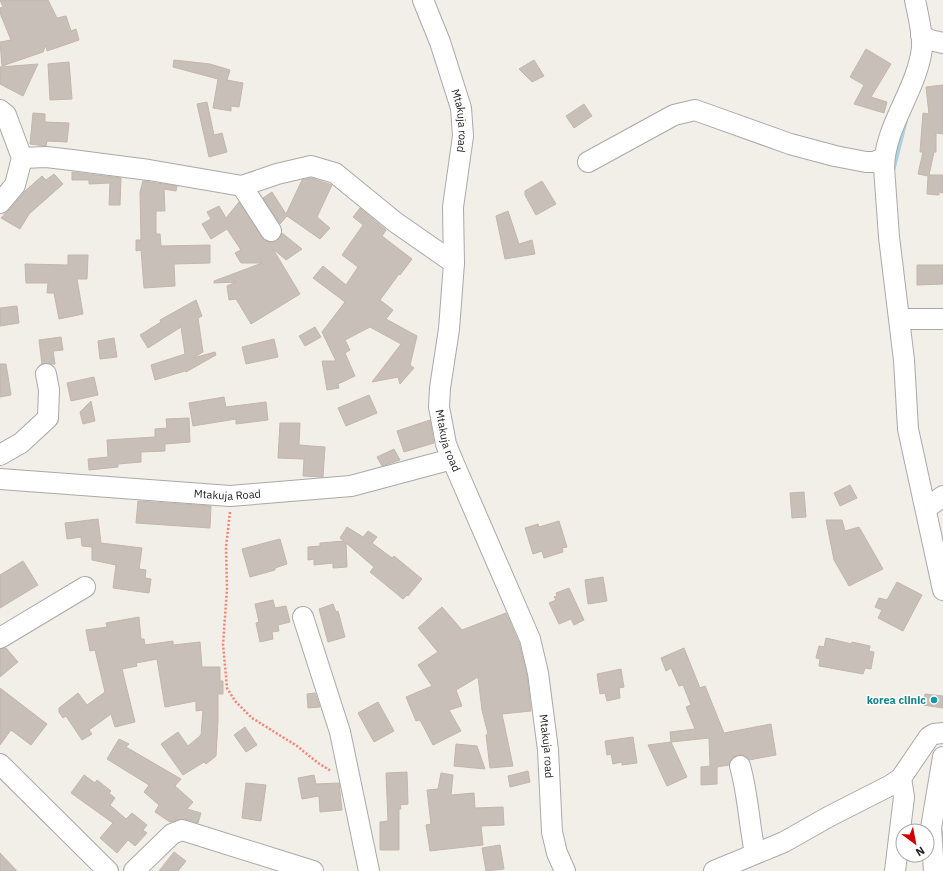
<svg xmlns="http://www.w3.org/2000/svg" width="943" height="871" viewBox="0 0 943 871" font-family="'IBM Plex Sans',sans-serif">
  <style>
    .lines { fill: none; stroke-linecap: round; stroke-linejoin: round }
    .stream { stroke: #aad3df; stroke-width: 4 }
    .building { fill: #c7bfb8; stroke: #c4b6ab }
    .minor-casing { stroke: #a9a9a9; stroke-width: 22 }
    .path { stroke: #fa8072; stroke-width: 2.5; stroke-dasharray: 2 2; stroke-linecap: butt }
    .minor { stroke: #fff; stroke-width: 20 }
    .culture-dot { fill: #0f9aa8; stroke: #fff; stroke-width: 1.5 }
    .labels { text-anchor: middle; dominant-baseline: central; stroke-width: 3; stroke-linejoin: round; paint-order: stroke }
    .street-label { font-size: 11px; fill: #222; stroke: #fff }
    .culture-label { font-size: 11px; font-weight: bold; fill: #0d838f; stroke: #fff; text-anchor: end }
  </style>
  <rect width="100%" height="100%" fill="#f2efe9"/>
  <g class="lines">
    <path class="stream" d="M 893,171 L 906,120
      M 943,833 L 943,847"/>
  </g>
  <path class="building" d="M 0,0 L 48,0 L 57,18 L 66,16 L 71,31 L 76,29 L 79,40 L 47,51 L 46,45 L 43,52 L 2,66 L 0,42 L 11,40 L 0,13 L 0,8 L 3,7 Z
    M 866,49 L 891,64 L 871,97 L 887,102 L 884,113 L 854,104 L 864,85 L 850,77 Z
    M 174,60 L 210,64 L 230,70 L 227,80 L 243,83 L 239,107 L 231,106 L 231,111 L 213,108 L 218,79 L 173,67 Z
    M 534,60 L 544,76 L 532,82 L 519,69 Z
    M 69,62 L 72,99 L 50,100 L 48,64 Z
    M 38,64 L 23,96 L 0,84 L 0,67 Z
    M 943,85 L 943,134 L 936,133 L 936,152 L 934,152 L 929,175 L 943,175 L 943,193 L 939,192 L 939,195 L 927,194 L 928,176 L 918,174 L 923,152 L 920,152 L 923,113 L 929,114 L 926,87 Z
    M 207,102 L 214,135 L 222,133 L 227,152 L 209,157 L 197,104 Z
    M 584,104 L 592,116 L 574,128 L 566,116 Z
    M 33,113 L 45,114 L 45,122 L 69,123 L 67,142 L 47,141 L 46,146 L 30,144 Z
    M 72,172 L 121,178 L 120,205 L 109,205 L 110,183 L 89,184 L 89,180 L 72,180 Z
    M 54,174 L 63,184 L 29,214 L 20,229 L 1,218 L 25,191 L 42,176 L 46,180 Z
    M 311,178 L 332,185 L 317,217 L 330,228 L 320,239 L 287,216 L 280,224 L 263,198 L 272,192 L 286,214 L 302,180 Z
    M 143,181 L 177,186 L 176,191 L 164,189 L 165,211 L 156,211 L 156,234 L 160,234 L 161,246 L 210,245 L 210,263 L 174,264 L 175,286 L 144,288 L 141,250 L 136,251 L 136,240 L 141,240 L 140,192 Z
    M 542,181 L 556,204 L 536,215 L 525,195 L 525,191 Z
    M 239,202 L 265,241 L 271,242 L 277,241 L 282,233 L 302,249 L 286,260 L 273,249 L 300,294 L 251,324 L 236,299 L 229,300 L 227,286 L 236,282 L 214,283 L 214,281 L 262,263 L 241,263 L 235,253 L 241,250 L 227,229 L 211,239 L 202,224 L 211,219 L 207,212 L 219,206 L 226,218 Z
    M 360,208 L 386,230 L 382,236 L 412,259 L 400,275 L 399,274 L 380,300 L 393,310 L 386,319 L 417,336 L 410,365 L 414,368 L 400,384 L 398,377 L 372,382 L 401,344 L 370,327 L 345,340 L 350,350 L 345,353 L 355,376 L 338,384 L 339,388 L 327,390 L 322,361 L 336,361 L 322,332 L 345,302 L 313,278 L 323,266 L 346,285 L 358,267 L 342,255 L 363,225 L 353,217 Z
    M 508,211 L 519,244 L 532,240 L 535,254 L 505,259 L 496,216 Z
    M 68,255 L 88,255 L 87,279 L 77,279 L 83,314 L 59,319 L 54,293 L 47,293 L 48,283 L 26,283 L 25,264 L 68,265 Z
    M 917,265 L 943,265 L 943,284 L 917,285 Z
    M 196,300 L 202,316 L 198,318 L 203,352 L 193,358 L 215,352 L 216,355 L 186,372 L 185,371 L 155,380 L 151,365 L 185,354 L 181,327 L 148,348 L 140,335 L 161,322 L 160,320 Z
    M 17,306 L 19,323 L 0,326 L 0,308 Z
    M 315,327 L 321,337 L 305,346 L 299,336 Z
    M 61,337 L 63,350 L 53,351 L 55,364 L 42,364 L 39,340 Z
    M 114,338 L 117,357 L 100,359 L 98,341 Z
    M 274,339 L 278,357 L 246,364 L 242,347 Z
    M 0,364 L 6,364 L 11,395 L 0,397 Z
    M 94,377 L 98,395 L 71,401 L 67,383 Z
    M 369,395 L 377,413 L 346,426 L 338,408 Z
    M 224,397 L 226,407 L 266,402 L 268,420 L 236,424 L 236,419 L 193,426 L 189,403 Z
    M 91,401 L 95,421 L 83,424 L 80,412 Z
    M 189,418 L 190,442 L 165,444 L 165,451 L 141,452 L 141,462 L 118,464 L 118,467 L 89,470 L 88,459 L 108,457 L 107,440 L 155,437 L 155,429 L 167,428 L 166,419 Z
    M 430,420 L 434,443 L 404,452 L 397,431 Z
    M 280,423 L 300,423 L 299,445 L 325,447 L 323,477 L 303,476 L 304,459 L 278,458 Z
    M 394,449 L 400,460 L 382,466 L 377,457 Z
    M 850,485 L 857,498 L 840,506 L 834,493 Z
    M 804,492 L 806,517 L 792,518 L 790,493 Z
    M 138,501 L 211,506 L 210,528 L 136,523 Z
    M 98,519 L 101,543 L 142,548 L 139,569 L 146,570 L 145,578 L 151,579 L 149,593 L 113,588 L 116,565 L 92,560 L 92,547 L 82,546 L 81,537 L 67,539 L 65,523 Z
    M 826,520 L 842,520 L 845,531 L 859,527 L 883,569 L 849,586 L 834,560 Z
    M 559,521 L 567,547 L 562,548 L 563,552 L 544,558 L 542,551 L 533,554 L 525,528 L 538,524 L 539,527 Z
    M 347,527 L 363,537 L 368,531 L 377,537 L 372,543 L 392,558 L 394,556 L 422,579 L 408,596 L 407,595 L 403,599 L 370,572 L 374,567 L 346,543 L 347,567 L 333,568 L 333,563 L 314,565 L 314,559 L 308,560 L 308,547 L 320,546 L 320,543 L 344,541 L 340,538 Z
    M 280,539 L 287,564 L 275,568 L 275,570 L 250,577 L 242,549 Z
    M 23,561 L 38,585 L 0,608 L 0,575 Z
    M 603,577 L 607,601 L 588,604 L 585,580 Z
    M 897,582 L 922,595 L 903,631 L 878,618 L 882,610 L 875,607 L 879,598 L 887,600 Z
    M 569,588 L 584,620 L 574,625 L 571,619 L 559,624 L 549,603 L 556,600 L 554,597 L 557,596 L 556,593 Z
    M 273,600 L 275,608 L 286,606 L 290,622 L 278,625 L 279,631 L 272,632 L 273,639 L 260,642 L 256,623 L 259,622 L 255,604 Z
    M 333,604 L 336,612 L 338,611 L 345,637 L 328,642 L 319,609 Z
    M 442,607 L 462,630 L 506,613 L 519,643 L 527,675 L 531,711 L 502,714 L 513,766 L 490,768 L 486,735 L 488,734 L 482,710 L 478,677 L 456,690 L 462,706 L 449,710 L 461,731 L 433,745 L 420,720 L 416,721 L 406,697 L 432,686 L 418,665 L 438,652 L 418,628 Z
    M 139,617 L 141,639 L 144,639 L 145,645 L 173,641 L 173,645 L 200,642 L 202,667 L 220,667 L 220,681 L 223,681 L 223,694 L 218,694 L 218,720 L 216,756 L 206,764 L 204,762 L 183,775 L 161,744 L 178,732 L 188,746 L 201,735 L 203,710 L 196,711 L 196,701 L 165,707 L 157,659 L 136,663 L 137,666 L 122,669 L 135,722 L 115,727 L 111,714 L 89,730 L 92,734 L 82,740 L 66,716 L 63,718 L 59,712 L 59,708 L 78,693 L 87,705 L 105,692 L 95,650 L 90,651 L 86,630 L 107,627 L 106,623 Z
    M 826,638 L 852,644 L 852,642 L 870,646 L 869,651 L 874,652 L 871,669 L 865,668 L 863,674 L 819,666 L 820,659 L 816,658 L 819,646 L 824,647 Z
    M 6,648 L 18,662 L 0,677 L 0,649 Z
    M 684,648 L 700,688 L 705,686 L 724,733 L 771,724 L 776,755 L 749,760 L 743,755 L 737,755 L 732,758 L 729,765 L 717,767 L 717,784 L 701,785 L 701,767 L 710,766 L 709,738 L 671,742 L 670,732 L 695,729 L 686,707 L 691,705 L 683,685 L 679,686 L 671,668 L 666,671 L 661,658 Z
    M 621,669 L 624,687 L 619,688 L 620,698 L 607,701 L 605,693 L 600,694 L 597,674 Z
    M 0,688 L 47,724 L 31,745 L 11,730 L 0,745 Z
    M 315,693 L 320,707 L 308,708 L 307,694 Z
    M 925,694 L 943,696 L 943,708 L 923,705 Z
    M 378,702 L 394,731 L 374,742 L 358,713 Z
    M 245,727 L 257,745 L 246,752 L 234,735 Z
    M 633,737 L 637,763 L 622,765 L 622,762 L 613,764 L 611,754 L 607,755 L 605,741 Z
    M 119,739 L 129,744 L 126,747 L 181,779 L 175,786 L 193,802 L 187,809 L 201,813 L 198,823 L 185,819 L 170,822 L 155,812 L 159,805 L 144,792 L 149,785 L 107,759 Z
    M 671,742 L 687,777 L 667,786 L 648,745 Z
    M 456,744 L 477,746 L 485,769 L 454,766 Z
    M 528,771 L 530,782 L 510,787 L 508,776 Z
    M 407,772 L 408,804 L 400,805 L 401,809 L 399,809 L 399,850 L 380,850 L 380,822 L 388,821 L 386,773 Z
    M 441,773 L 453,775 L 451,795 L 474,793 L 475,808 L 503,807 L 504,825 L 481,826 L 483,845 L 430,851 L 426,825 L 431,824 L 427,790 L 438,789 Z
    M 84,775 L 95,783 L 97,780 L 111,791 L 109,793 L 115,798 L 110,805 L 126,819 L 132,813 L 147,825 L 143,830 L 147,833 L 135,846 L 128,840 L 117,853 L 100,838 L 113,823 L 71,793 Z
    M 314,775 L 316,784 L 339,783 L 342,810 L 320,812 L 319,796 L 302,799 L 298,778 Z
    M 246,783 L 266,785 L 261,821 L 242,818 Z
    M 500,845 L 504,869 L 486,871 L 482,848 Z
    M 174,852 L 186,861 L 178,871 L 159,871 Z
    M 0,853 L 17,871 L 0,871 Z"/>
  <g class="lines">
    <defs>
      <g id="minor">
        <path id="s1" d="M 423,0 L 440,42 L 461,108 L 463,136 L 453,207 L 454,263 L 449,329 L 440,388 L 439,407 L 446,444 L 452,459 L 530,639 L 538,673 L 548,750 L 552,832 L 557,853 L 565,871"/>
        <path d="M 915,0 C 918,15 923,33 922,48 C 917,90 885,125 884,167 L 889,237 L 904,360 L 908,429 L 943,590"/>
        <path d="M 921,35 L 930,40 L 943,43"/>
        <path d="M 0,110 L 6,115 L 22,158 L 15,185 L 0,203"/>
        <path d="M 22,158 L 46,157 L 72,160 L 149,170 L 242,186 L 277,174 L 311,166 L 335,173 L 395,222 L 454,263"/>
        <path d="M 588,162 L 674,115 L 695,110 L 790,144 L 835,156 L 866,162 L 874,162 L 884,158"/>
        <path d="M 242,186 L 271,231"/>
        <path d="M 900,319 L 943,319"/>
        <path d="M 0,455 L 21,443 L 48,418 L 49,390 L 46,374"/>
        <path id="s2" d="M 0,479 L 230,496 L 351,486 L 452,459"/>
        <path d="M 925,506 L 931,505 L 943,496"/>
        <path d="M 303,617 L 340,732 L 369,871"/>
        <path d="M 0,638 L 85,587"/>
        <path d="M 0,764 L 108,871"/>
        <path d="M 740,766 C 748,794 749,824 755,853"/>
        <path d="M 134,871 L 172,834 L 182,830 L 313,871"/>
        <path d="M 714,871 L 784,842 L 830,816 L 891,785 L 901,778 L 929,737 L 934,734 L 943,733"/>
        <path d="M 895,871 L 904,797 L 901,778"/>
        <path d="M 934,871 L 931,828 L 943,757"/>
      </g>
    </defs>
    <use href="#minor" class="minor-casing"/>
    <path class="path" d="M 230,512 L 226,547 L 227,589 L 223,644 L 227,688 L 235,701 L 252,718 L 297,746 L 318,763 L 331,771"/>
    <use href="#minor" class="minor"/>
  </g>
  <circle class="culture-dot" cx="934" cy="700" r="4"/>
  <g class="labels">
    <g class="street-label">
      <text stroke="none"><textPath href="#s1" startOffset="127">Mtakuja road</textPath></text>
      <text stroke="none"><textPath href="#s1" startOffset="450">Mtakuja road</textPath></text>
      <text stroke="none"><textPath href="#s2" startOffset="228">Mtakuja Road</textPath></text>
      <text stroke="none"><textPath href="#s1" startOffset="774">Mtakuja road</textPath></text>
    </g>
    <g class="culture-label">
      <text x="926" y="700">korea clinic</text>
    </g>
  </g>
  <g transform="translate(915 843) rotate(148)"><circle r="19" fill="#ffffff" stroke="#a7a7a7"/>
  <path d="M0-3L7 15L0 10L-7 15Z" fill="#d40000"/>
  <text y="-6" font-size="11" font-weight="bold" text-anchor="middle" fill="#222222">N</text>
  </g>
</svg>
